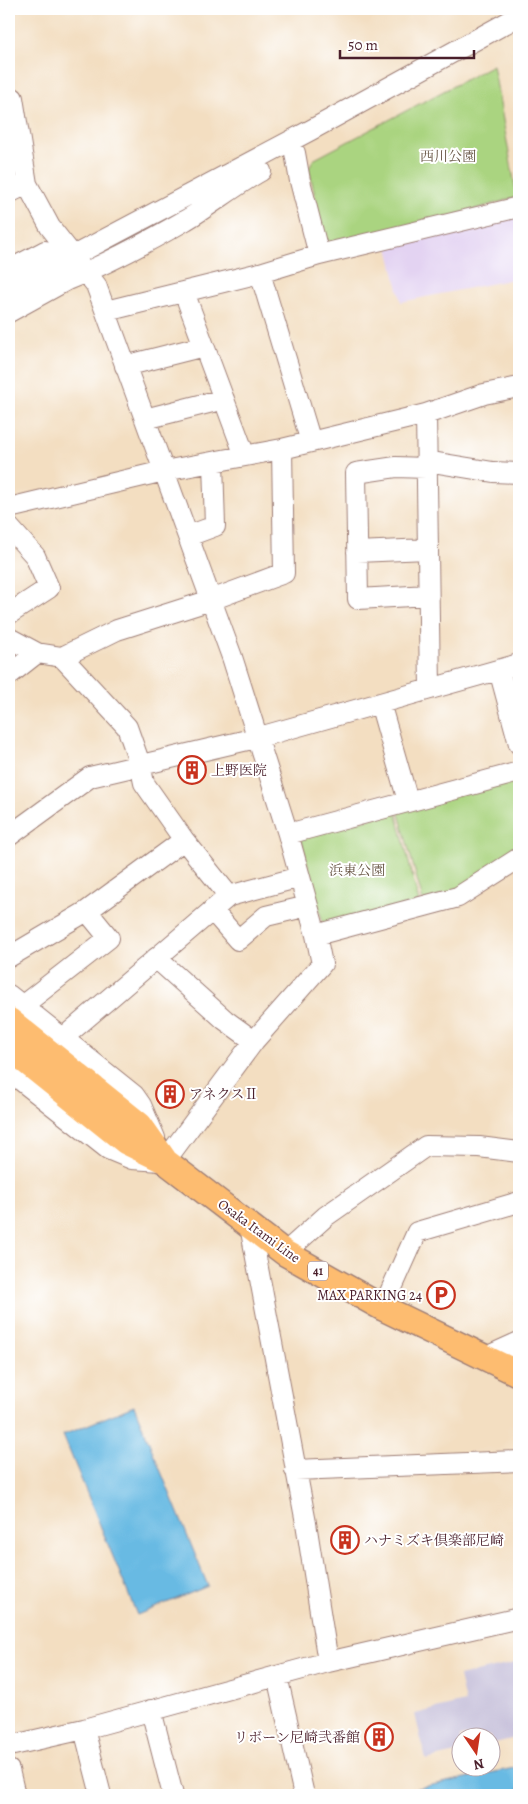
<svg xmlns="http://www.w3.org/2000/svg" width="528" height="1804" viewBox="0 0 528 1804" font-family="Alegreya,'Noto Serif JP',serif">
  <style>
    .built { fill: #e3d3f2 }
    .industrial { fill: #c6c0da }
    .green { fill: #aad480; stroke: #7a7a56 }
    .water { fill: #68bae3; stroke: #596c87 }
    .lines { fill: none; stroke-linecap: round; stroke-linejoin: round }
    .minor-casing { stroke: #9e7e76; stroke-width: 22 }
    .major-casing { stroke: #9e7e76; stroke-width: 28 }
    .minor { stroke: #fff; stroke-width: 20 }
    .major { stroke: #fdbc70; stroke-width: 25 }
    .labels { text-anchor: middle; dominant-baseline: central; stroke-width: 4; stroke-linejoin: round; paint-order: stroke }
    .shield { fill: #fff; stroke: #80626b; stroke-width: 1 }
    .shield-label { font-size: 12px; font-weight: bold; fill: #4a1f2b }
    .park-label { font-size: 14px; fill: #675544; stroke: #fff }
    .poi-label { font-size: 14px; fill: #4a1f2b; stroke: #fff; text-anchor: start }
    .street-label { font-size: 14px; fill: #4a1f2b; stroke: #fff }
  </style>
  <rect width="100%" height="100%" fill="#fff"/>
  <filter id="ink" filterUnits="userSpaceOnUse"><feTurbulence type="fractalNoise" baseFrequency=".02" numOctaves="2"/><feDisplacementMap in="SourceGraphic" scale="10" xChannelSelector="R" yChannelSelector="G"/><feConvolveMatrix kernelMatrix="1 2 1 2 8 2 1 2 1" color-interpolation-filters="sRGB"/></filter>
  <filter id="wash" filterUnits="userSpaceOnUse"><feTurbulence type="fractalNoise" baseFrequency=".0096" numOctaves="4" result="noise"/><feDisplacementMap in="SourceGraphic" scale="20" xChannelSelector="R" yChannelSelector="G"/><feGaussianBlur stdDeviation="1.12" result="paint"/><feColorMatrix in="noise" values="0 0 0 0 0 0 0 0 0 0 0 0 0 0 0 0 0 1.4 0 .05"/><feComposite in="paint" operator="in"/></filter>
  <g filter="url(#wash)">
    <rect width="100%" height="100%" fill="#f3dec1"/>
    <path class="built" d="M 519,213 L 519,278 L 401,302 L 388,247 Z"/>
    <path class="industrial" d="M 519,1662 L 519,1737 L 491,1744 L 490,1736 L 460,1736 L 460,1752 L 426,1760 L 415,1714 L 465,1702 L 459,1676 Z"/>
    <path class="green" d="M 493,65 L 517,197 L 352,245 L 327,244 L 324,240 L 309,168 L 313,160 Z
      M 519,778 L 519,850 L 456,892 L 423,901 L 398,810 Z
      M 396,811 L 419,902 L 324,928 L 301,838 Z"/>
    <path class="water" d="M 134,1406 L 208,1586 L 137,1615 L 63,1435 Z
      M 519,1767 L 519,1795 L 384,1795 Z"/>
  </g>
  <g filter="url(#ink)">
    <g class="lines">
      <defs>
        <path id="minor" d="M 9,99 L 13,98 L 27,184 L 50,227 L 96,285 L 232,657 L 288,834 L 316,935 L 322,964 L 254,1041 L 165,1161
          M 295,153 L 300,181 L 319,255
          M 9,193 L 27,184
          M 9,270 L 45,251 L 72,256
          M 260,273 L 311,442
          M 67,280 C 107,264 146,243 184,221 C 210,206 234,186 261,171
          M 9,290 L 311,130 L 519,16
          M 184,292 L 245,456
          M 106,311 L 260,273 L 319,255 L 519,207
          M 9,312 L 67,280 L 70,267
          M 125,366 L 204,346
          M 426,414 L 430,689
          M 145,419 L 224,399
          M 426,461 L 493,472 L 519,473
          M 426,468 L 396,467 L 356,473 L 358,599 L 428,595
          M 9,508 L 164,471 L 282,449 L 426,414 L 484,394 L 519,387
          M 9,527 L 35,556 L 49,588 L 9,614
          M 188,536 L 215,526 L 213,462
          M 357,552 L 427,549
          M 9,638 L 37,653 L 62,657 L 117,630 L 211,600 L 284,573 L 282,449
          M 62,657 L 127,727 L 140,764 L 144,783 L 184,840 L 229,896
          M 499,670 L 519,744
          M 9,675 L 37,653
          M 380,703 L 408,801
          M 288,834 L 519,772
          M 9,836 L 90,777 L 256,738 L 519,664
          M 212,910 L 238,940 L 266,916 L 308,906
          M 316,935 L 458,897 L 519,858
          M 9,957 L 87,911 L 184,840
          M 156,958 L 225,1020 L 254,1041
          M 9,995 L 134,1095 L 141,1105 L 155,1138
          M 22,1006 L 109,938 L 87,911
          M 63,1038 L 229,896 L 300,877
          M 9,1071 L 108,1149 L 132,1159 L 161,1161
          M 250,1226 L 306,1523 L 328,1662
          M 285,1253 L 326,1216 L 426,1146 L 479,1147 L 519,1152
          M 383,1308 L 417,1232 L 519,1202
          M 486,1357 L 519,1342
          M 295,1470 L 519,1461
          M 277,1676 L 304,1795
          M 151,1710 L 173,1795
          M 84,1729 L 101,1795
          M 9,1746 L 84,1729 L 328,1662 L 519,1618
          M 9,1770 L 15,1795"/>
        <path id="major" d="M 9,1020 L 140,1125 L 164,1159
          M 9,1048 L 126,1142 L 165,1161 L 285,1253 L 383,1308 L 519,1374"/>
      </defs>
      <use href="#minor" class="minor-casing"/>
      <use href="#major" class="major-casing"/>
      <use href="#minor" class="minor"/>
      <use href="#major" class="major"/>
    </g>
  </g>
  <defs>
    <symbol id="building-ring" viewBox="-11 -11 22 22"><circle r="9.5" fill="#fff" stroke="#c8321e" stroke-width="1.5"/><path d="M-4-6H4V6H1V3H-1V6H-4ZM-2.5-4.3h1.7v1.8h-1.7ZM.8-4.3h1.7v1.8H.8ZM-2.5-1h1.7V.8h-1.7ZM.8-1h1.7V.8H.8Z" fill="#c8321e"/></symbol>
    <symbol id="parking-ring" viewBox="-11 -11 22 22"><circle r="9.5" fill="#fff" stroke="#c8321e" stroke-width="1.5"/><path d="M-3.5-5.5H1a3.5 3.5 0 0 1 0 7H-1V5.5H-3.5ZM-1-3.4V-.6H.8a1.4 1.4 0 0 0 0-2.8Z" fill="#c8321e"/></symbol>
  </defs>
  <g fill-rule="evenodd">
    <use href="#building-ring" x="176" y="754" width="32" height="32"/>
    <use href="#building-ring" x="154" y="1078" width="32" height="32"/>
    <use href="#parking-ring" x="425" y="1279" width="32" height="32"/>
    <use href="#building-ring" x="329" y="1524" width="32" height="32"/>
    <use href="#building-ring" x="363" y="1721" width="32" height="32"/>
  </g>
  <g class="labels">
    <rect class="shield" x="308" y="1261.5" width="20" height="19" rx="4"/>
    <g class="shield-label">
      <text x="318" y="1271">41</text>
    </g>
    <g class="park-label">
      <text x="448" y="156">西川公園</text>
      <text x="357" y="870">浜東公園</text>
    </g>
    <g class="poi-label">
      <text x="211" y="770">上野医院</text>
      <text x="189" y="1094">アネクスⅡ</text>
      <text x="422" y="1295" text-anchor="end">MAX PARKING 24</text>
      <text x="364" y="1540">ハナミズキ倶楽部尼崎</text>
      <text x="360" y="1737" text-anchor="end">リボーン尼崎弐番館</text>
    </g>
    <g class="street-label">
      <text transform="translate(259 1231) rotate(36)">Osaka Itami Line</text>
    </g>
  </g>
  <rect width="528" height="1804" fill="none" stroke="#fff" stroke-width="30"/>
  <g transform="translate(476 1752) rotate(167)"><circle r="24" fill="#ffffff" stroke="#b7a5aa"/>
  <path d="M0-4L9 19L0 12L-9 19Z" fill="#c8321e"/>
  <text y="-8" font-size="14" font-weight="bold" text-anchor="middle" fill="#4a1f2b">N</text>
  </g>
  <path d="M340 50v8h134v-8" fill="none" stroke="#4a1f2b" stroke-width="2.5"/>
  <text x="348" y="50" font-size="15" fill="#4a1f2b" stroke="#ffffff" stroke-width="4" paint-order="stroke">50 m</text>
</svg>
